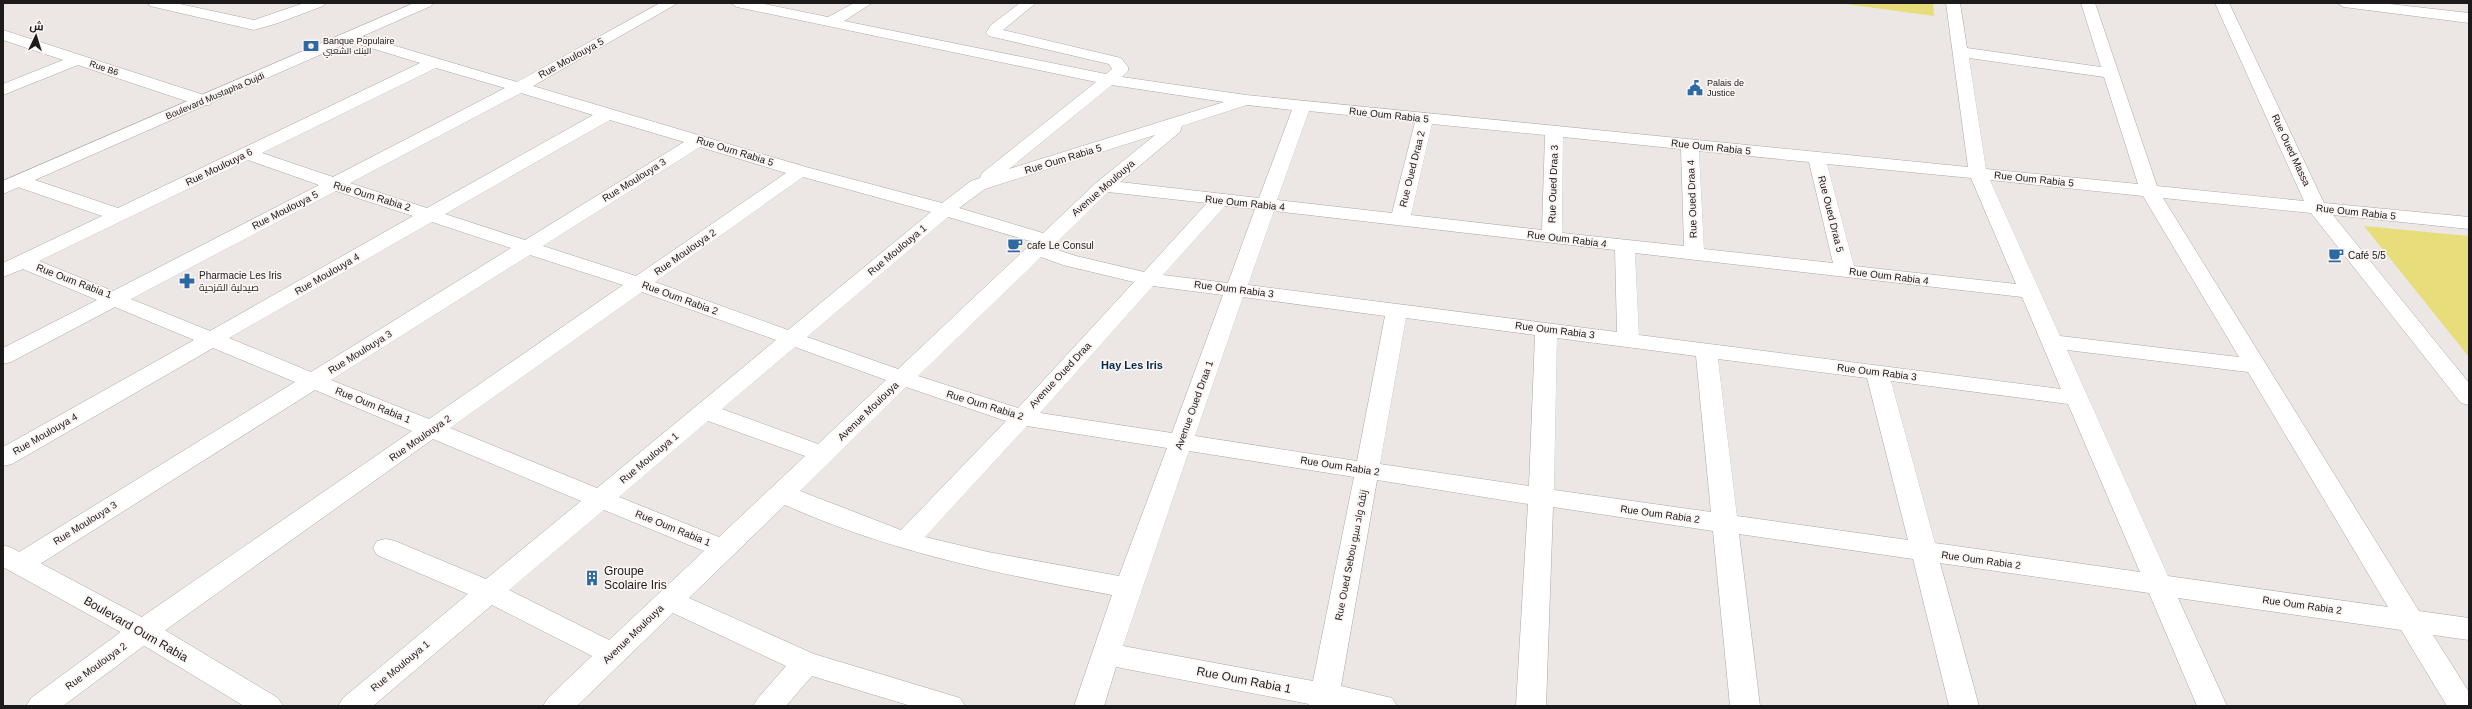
<svg xmlns="http://www.w3.org/2000/svg" width="2472" height="709" viewBox="0 0 2472 709" font-family="Arial,Cairo,sans-serif">
  <style>
    .green { fill: #e7de7b }
    .lines { fill: none; stroke-linecap: round; stroke-linejoin: round }
    .minor-casing { stroke: #aca7a5; stroke-width: 1 }
    .tertiary-casing { stroke: #aca7a5; stroke-width: 1 }
    .secondary-casing { stroke: #aca7a5; stroke-width: 1 }
    .minor { fill: #fff; fill-rule: evenodd }
    .tertiary { fill: #fff; fill-rule: evenodd }
    .secondary { fill: #fff; fill-rule: evenodd }
    .labels { text-anchor: middle; dominant-baseline: central; stroke-width: 3.5; stroke-linejoin: round; paint-order: stroke }
    .far-poi-label { font-size: 9px; fill: #1c1a1a; stroke: #faf4f2; text-anchor: start }
    .far-street-label { font-size: 9px; fill: #1c1a1a; stroke: #faf4f2 }
    .street-label { font-size: 10px; fill: #1c1a1a; stroke: #faf4f2 }
    .poi-label { font-size: 10px; fill: #1c1a1a; stroke: #faf4f2; text-anchor: start }
    .neighbourhood-label { font-size: 11px; font-weight: bold; fill: #002b4f; stroke: #faf4f2 }
    .near-poi-label { font-size: 12px; fill: #1c1a1a; stroke: #faf4f2; text-anchor: start }
    .near-street-label { font-size: 12px; fill: #1c1a1a; stroke: #faf4f2 }
  </style>
  <rect width="100%" height="100%" fill="#ece7e5"/>
  <path class="green" d="M 1838,3 L 1933,3 L 1934,16 Z
    M 2364,226 L 2469,236 L 2469,357 Z"/>
  <g class="lines">
    <defs>
      <path id="minor" d="M 148,3 L 175,3 L 254,20 L 304,3 L 325,3 L 323,6 L 278,23 L 254,30 L 150,6 Z
        M 660,3 L 678,3 L 533,86 L 806,167 L 942,203 L 971,181 L 980,178 L 982,173 L 1096,82 L 737,7 L 730,3 L 759,3 L 828,17 L 854,3 L 872,3 L 844,21 L 1106,74 L 1112,69 L 1109,64 L 989,36 L 986,33 L 991,25 L 1020,3 L 1036,3 L 1003,30 L 1121,58 L 1128,67 L 1128,71 L 1122,77 L 1246,95 L 1968,167 L 1946,3 L 1960,3 L 1967,48 L 2101,67 L 2081,3 L 2095,3 L 2157,186 L 2304,201 L 2215,3 L 2229,3 L 2324,203 L 2469,217 L 2469,229 L 2333,215 L 2469,383 L 2469,405 L 2461,403 L 2311,213 L 2163,198 L 2419,611 L 2469,618 L 2469,640 L 2433,635 L 2469,692 L 2469,706 L 2447,706 L 2401,630 L 2178,598 L 2227,706 L 2197,706 L 2149,593 L 1940,563 L 1979,706 L 1949,706 L 1913,559 L 1739,534 L 1760,706 L 1730,706 L 1713,531 L 1553,507 L 1546,706 L 1516,706 L 1528,504 L 1377,480 L 1341,686 L 1392,698 L 1397,706 L 1308,706 L 1309,704 L 1116,667 L 1104,706 L 1074,706 L 1112,595 C 1000,574 890,552 785,505 L 689,598 L 814,654 L 960,698 L 965,706 L 911,706 L 812,676 L 786,706 L 753,706 L 758,698 L 786,666 L 673,613 L 577,706 L 543,706 L 548,698 L 592,656 L 492,605 L 373,706 L 338,706 L 343,698 L 468,594 L 377,555 L 373,548 L 377,541 L 386,539 L 395,541 L 486,579 L 581,501 L 433,439 L 153,639 L 63,706 L 26,706 L 31,698 L 133,623 L 412,431 L 315,390 L 29,571 L 20,574 L 11,571 L 7,564 L 11,557 L 295,382 L 213,348 L 12,464 L 3,466 L 3,447 L 194,340 L 115,307 L 11,362 L 3,364 L 3,348 L 97,300 L 23,269 L 3,277 L 3,263 L 102,216 L 12,185 L 10,181 L 12,177 L 26,177 L 118,208 L 420,63 L 345,40 L 342,37 L 345,34 L 355,34 L 517,82 ZM 1969,58 L 2104,77 L 2138,184 L 1986,169 ZM 436,68 L 505,88 L 333,177 L 262,153 ZM 1112,85 L 1224,102 L 1009,169 ZM 521,93 L 593,115 L 427,208 L 350,183 ZM 1247,105 L 1292,110 L 1259,198 L 1120,182 L 1180,132 L 1182,126 ZM 1309,111 L 1415,122 L 1392,213 L 1277,200 ZM 610,120 L 684,142 L 525,240 L 445,214 ZM 1432,124 L 1545,135 L 1542,230 L 1411,215 ZM 1155,135 L 1097,182 L 1043,233 L 959,208 L 985,189 ZM 1563,137 L 1681,149 L 1684,246 L 1562,233 ZM 700,147 L 786,173 L 636,276 L 543,246 ZM 1699,151 L 1809,162 L 1833,263 L 1704,249 ZM 248,160 L 319,185 L 113,291 L 39,261 ZM 1827,164 L 1971,178 L 2016,284 L 1854,266 ZM 803,177 L 931,212 L 788,330 L 655,282 ZM 1990,180 L 2143,196 L 2239,357 L 2060,336 ZM 336,191 L 413,216 L 210,331 L 131,299 ZM 1108,192 L 1207,203 L 1144,272 L 1076,256 L 1051,248 ZM 1225,206 L 1255,209 L 1228,283 L 1163,275 ZM 1274,211 L 1615,250 L 1617,332 L 1248,285 ZM 948,217 L 1033,242 L 898,369 L 807,337 ZM 432,222 L 511,248 L 311,372 L 229,338 ZM 1635,253 L 2022,297 L 2061,389 L 1639,335 ZM 530,255 L 623,285 L 429,419 L 331,380 ZM 1041,257 L 1063,265 L 1134,282 L 1018,408 L 918,376 ZM 1153,286 L 1223,295 L 1172,433 L 1040,413 ZM 642,292 L 776,340 L 597,488 L 450,428 ZM 1243,297 L 1385,316 L 1357,461 L 1195,436 ZM 1406,318 L 1535,335 L 1529,486 L 1380,464 ZM 1557,338 L 1696,356 L 1711,512 L 1554,490 ZM 795,347 L 886,380 L 818,444 L 722,409 ZM 2067,350 L 2248,372 L 2388,607 L 2168,576 ZM 1718,359 L 1867,378 L 1908,540 L 1737,516 ZM 1891,381 L 2068,404 L 2140,572 L 1935,543 ZM 906,387 L 1006,421 L 901,530 L 800,491 ZM 708,421 L 805,456 L 719,537 L 619,497 ZM 1027,426 L 1167,448 L 1119,576 L 988,552 L 925,537 ZM 1189,451 L 1354,477 L 1313,681 L 1123,646 ZM 604,510 L 704,551 L 609,640 L 509,590 Z
        M 2337,3 L 2381,3 L 2469,13 L 2469,23 L 2344,7 Z
        M 3,30 L 210,97 L 212,101 L 210,105 L 198,105 L 78,65 L 3,95 L 3,84 L 63,60 L 3,40 Z"/>
      <path id="tertiary" d="M 3,545 L 12,548 L 153,623 L 278,698 L 283,706 L 244,706 L 133,639 L 3,567 Z"/>
      <path id="secondary" d="M 414,3 L 433,3 L 431,6 L 3,194 L 3,181 Z"/>
    </defs>
    <use href="#minor" class="minor-casing"/>
    <use href="#tertiary" class="tertiary-casing"/>
    <use href="#secondary" class="secondary-casing"/>
    <use href="#minor" class="minor"/>
    <use href="#tertiary" class="tertiary"/>
    <use href="#secondary" class="secondary"/>
  </g>
  <defs>
    <symbol id="bank-bare" viewBox="-9 -9 18 18"><path d="M-6-4H6V4H-6ZM0-2.3a2.3 2.3 0 1 0 0 4.6a2.3 2.3 0 1 0 0-4.6Z" fill="#2c6aa1" stroke="#faf4f2" stroke-width="2.5" paint-order="stroke"/></symbol>
    <symbol id="civic-bare" viewBox="-9 -9 18 18"><path d="M-.6-6.5H3V-4.5H.6V-3L4-1V1h2V6H-6V1h2V-1L-.6-3ZM-1.2 2.5V6h2.4V2.5Z" fill="#2c6aa1" stroke="#faf4f2" stroke-width="2.5" paint-order="stroke"/></symbol>
    <symbol id="cafe-bare" viewBox="-9 -9 18 18"><path d="M-5.5-4.5H6V0H3Q3 3.5 0 3.5H-2.5Q-5.5 3.5-5.5 0ZM3-3.2v2h1.7v-2ZM-6 4.5H4V6H-6Z" fill="#2c6aa1" stroke="#faf4f2" stroke-width="2.5" paint-order="stroke"/></symbol>
    <symbol id="pharmacy-bare" viewBox="-9 -9 18 18"><path d="M-2-6h4v4h4v4h-4v4h-4v-4h-4v-4h4Z" fill="#2c6aa1" stroke="#faf4f2" stroke-width="2.5" paint-order="stroke"/></symbol>
    <symbol id="building-bare" viewBox="-9 -9 18 18"><path d="M-4-6H4V6H1V3H-1V6H-4ZM-2.5-4.3h1.7v1.8h-1.7ZM.8-4.3h1.7v1.8H.8ZM-2.5-1h1.7V.8h-1.7ZM.8-1h1.7V.8H.8Z" fill="#2c6aa1" stroke="#faf4f2" stroke-width="2.5" paint-order="stroke"/></symbol>
  </defs>
  <g fill-rule="evenodd">
    <use href="#bank-bare" x="300" y="35" width="22" height="22"/>
    <use href="#civic-bare" x="1684" y="77" width="22" height="22"/>
    <use href="#cafe-bare" x="1004" y="234" width="22" height="22"/>
    <use href="#cafe-bare" x="2325" y="244" width="22" height="22"/>
    <use href="#pharmacy-bare" x="176" y="270" width="22" height="22"/>
    <use href="#building-bare" x="581" y="567" width="22" height="22"/>
  </g>
  <g class="labels">
    <g class="far-poi-label">
      <text x="323" y="41">Banque Populaire<tspan x="323" dy="10">البنك الشعبي</tspan></text>
      <text x="1707" y="83">Palais de<tspan x="1707" dy="10">Justice</tspan></text>
    </g>
    <g class="far-street-label">
      <text transform="translate(104 68) rotate(19)">Rue B6</text>
      <text transform="translate(215 96) rotate(-23)">Boulevard Mustapha Oujdi</text>
    </g>
    <g class="street-label">
      <text transform="translate(571 58) rotate(-29)">Rue Moulouya 5</text>
      <text transform="translate(1389 115) rotate(6)">Rue Oum Rabia 5</text>
      <text transform="translate(1711 147) rotate(6)">Rue Oum Rabia 5</text>
      <text transform="translate(2291 150) rotate(65)">Rue Oued Massa</text>
      <text transform="translate(735 151) rotate(17)">Rue Oum Rabia 5</text>
      <text transform="translate(1063 159) rotate(-17)">Rue Oum Rabia 5</text>
      <text transform="translate(219 167) rotate(-26)">Rue Moulouya 6</text>
      <text transform="translate(1412 169) rotate(-76)">Rue Oued Draa 2</text>
      <text transform="translate(2034 179) rotate(6)">Rue Oum Rabia 5</text>
      <text transform="translate(634 180) rotate(-32)">Rue Moulouya 3</text>
      <text transform="translate(1553 184) rotate(-88)">Rue Oued Draa 3</text>
      <text transform="translate(1103 188) rotate(-41)">Avenue Moulouya</text>
      <text transform="translate(372 196) rotate(17)">Rue Oum Rabia 2</text>
      <text transform="translate(1692 199) rotate(-92)">Rue Oued Draa 4</text>
      <text transform="translate(1245 203) rotate(6)">Rue Oum Rabia 4</text>
      <text transform="translate(285 210) rotate(-27)">Rue Moulouya 5</text>
      <text transform="translate(2356 212) rotate(6)">Rue Oum Rabia 5</text>
      <text transform="translate(1831 214) rotate(76)">Rue Oued Draa 5</text>
      <text transform="translate(1567 239) rotate(7)">Rue Oum Rabia 4</text>
      <text transform="translate(897 250) rotate(-40)">Rue Moulouya 1</text>
      <text transform="translate(685 252) rotate(-35)">Rue Moulouya 2</text>
      <text transform="translate(327 274) rotate(-30)">Rue Moulouya 4</text>
      <text transform="translate(1889 276) rotate(7)">Rue Oum Rabia 4</text>
      <text transform="translate(74 281) rotate(21)">Rue Oum Rabia 1</text>
      <text transform="translate(1234 289) rotate(7)">Rue Oum Rabia 3</text>
      <text transform="translate(680 298) rotate(20)">Rue Oum Rabia 2</text>
      <text transform="translate(1555 330) rotate(7)">Rue Oum Rabia 3</text>
      <text transform="translate(360 352) rotate(-32)">Rue Moulouya 3</text>
      <text transform="translate(1877 372) rotate(7)">Rue Oum Rabia 3</text>
      <text transform="translate(1060 375) rotate(-47)">Avenue Oued Draa</text>
      <text transform="translate(373 405) rotate(22)">Rue Oum Rabia 1</text>
      <text transform="translate(985 405) rotate(17)">Rue Oum Rabia 2</text>
      <text transform="translate(1194 405) rotate(-70)">Avenue Oued Draa 1</text>
      <text transform="translate(868 411) rotate(-44)">Avenue Moulouya</text>
      <text transform="translate(45 434) rotate(-30)">Rue Moulouya 4</text>
      <text transform="translate(420 438) rotate(-35)">Rue Moulouya 2</text>
      <text transform="translate(649 458) rotate(-40)">Rue Moulouya 1</text>
      <text transform="translate(1340 466) rotate(9)">Rue Oum Rabia 2</text>
      <text transform="translate(1660 514) rotate(8)">Rue Oum Rabia 2</text>
      <text transform="translate(85 523) rotate(-32)">Rue Moulouya 3</text>
      <text transform="translate(673 528) rotate(22)">Rue Oum Rabia 1</text>
      <text transform="translate(1351 555) rotate(-79)">Rue Oued Sebou زنقة واد سبو</text>
      <text transform="translate(1981 560) rotate(8)">Rue Oum Rabia 2</text>
      <text transform="translate(2302 605) rotate(8)">Rue Oum Rabia 2</text>
      <text transform="translate(633 634) rotate(-44)">Avenue Moulouya</text>
      <text transform="translate(96 666) rotate(-36)">Rue Moulouya 2</text>
      <text transform="translate(400 666) rotate(-40)">Rue Moulouya 1</text>
    </g>
    <g class="poi-label">
      <text x="1027" y="245">cafe Le Consul</text>
      <text x="2348" y="255">Café 5/5</text>
      <text x="199" y="275">Pharmacie Les Iris<tspan x="199" dy="12">صيدلية القزحية</tspan></text>
    </g>
    <g class="neighbourhood-label">
      <text x="1132" y="365">Hay Les Iris</text>
    </g>
    <g class="near-poi-label">
      <text x="604" y="571">Groupe<tspan x="604" dy="14">Scolaire Iris</tspan></text>
    </g>
    <g class="near-street-label">
      <text transform="translate(136 629) rotate(30)">Boulevard Oum Rabia</text>
      <text transform="translate(1244 680) rotate(11)">Rue Oum Rabia 1</text>
    </g>
  </g>
  <rect width="2472" height="709" fill="none" stroke="#1c1a1a" stroke-width="8"/>
  <g transform="translate(36 36) rotate(4)" stroke="#faf4f2" stroke-width="3" paint-order="stroke">
  <path d="M0-3L7 15L0 10L-7 15Z" fill="#1c1a1a"/>
  <text y="-6" font-size="11" font-weight="bold" text-anchor="middle" fill="#1c1a1a">ش</text>
  </g>
</svg>
